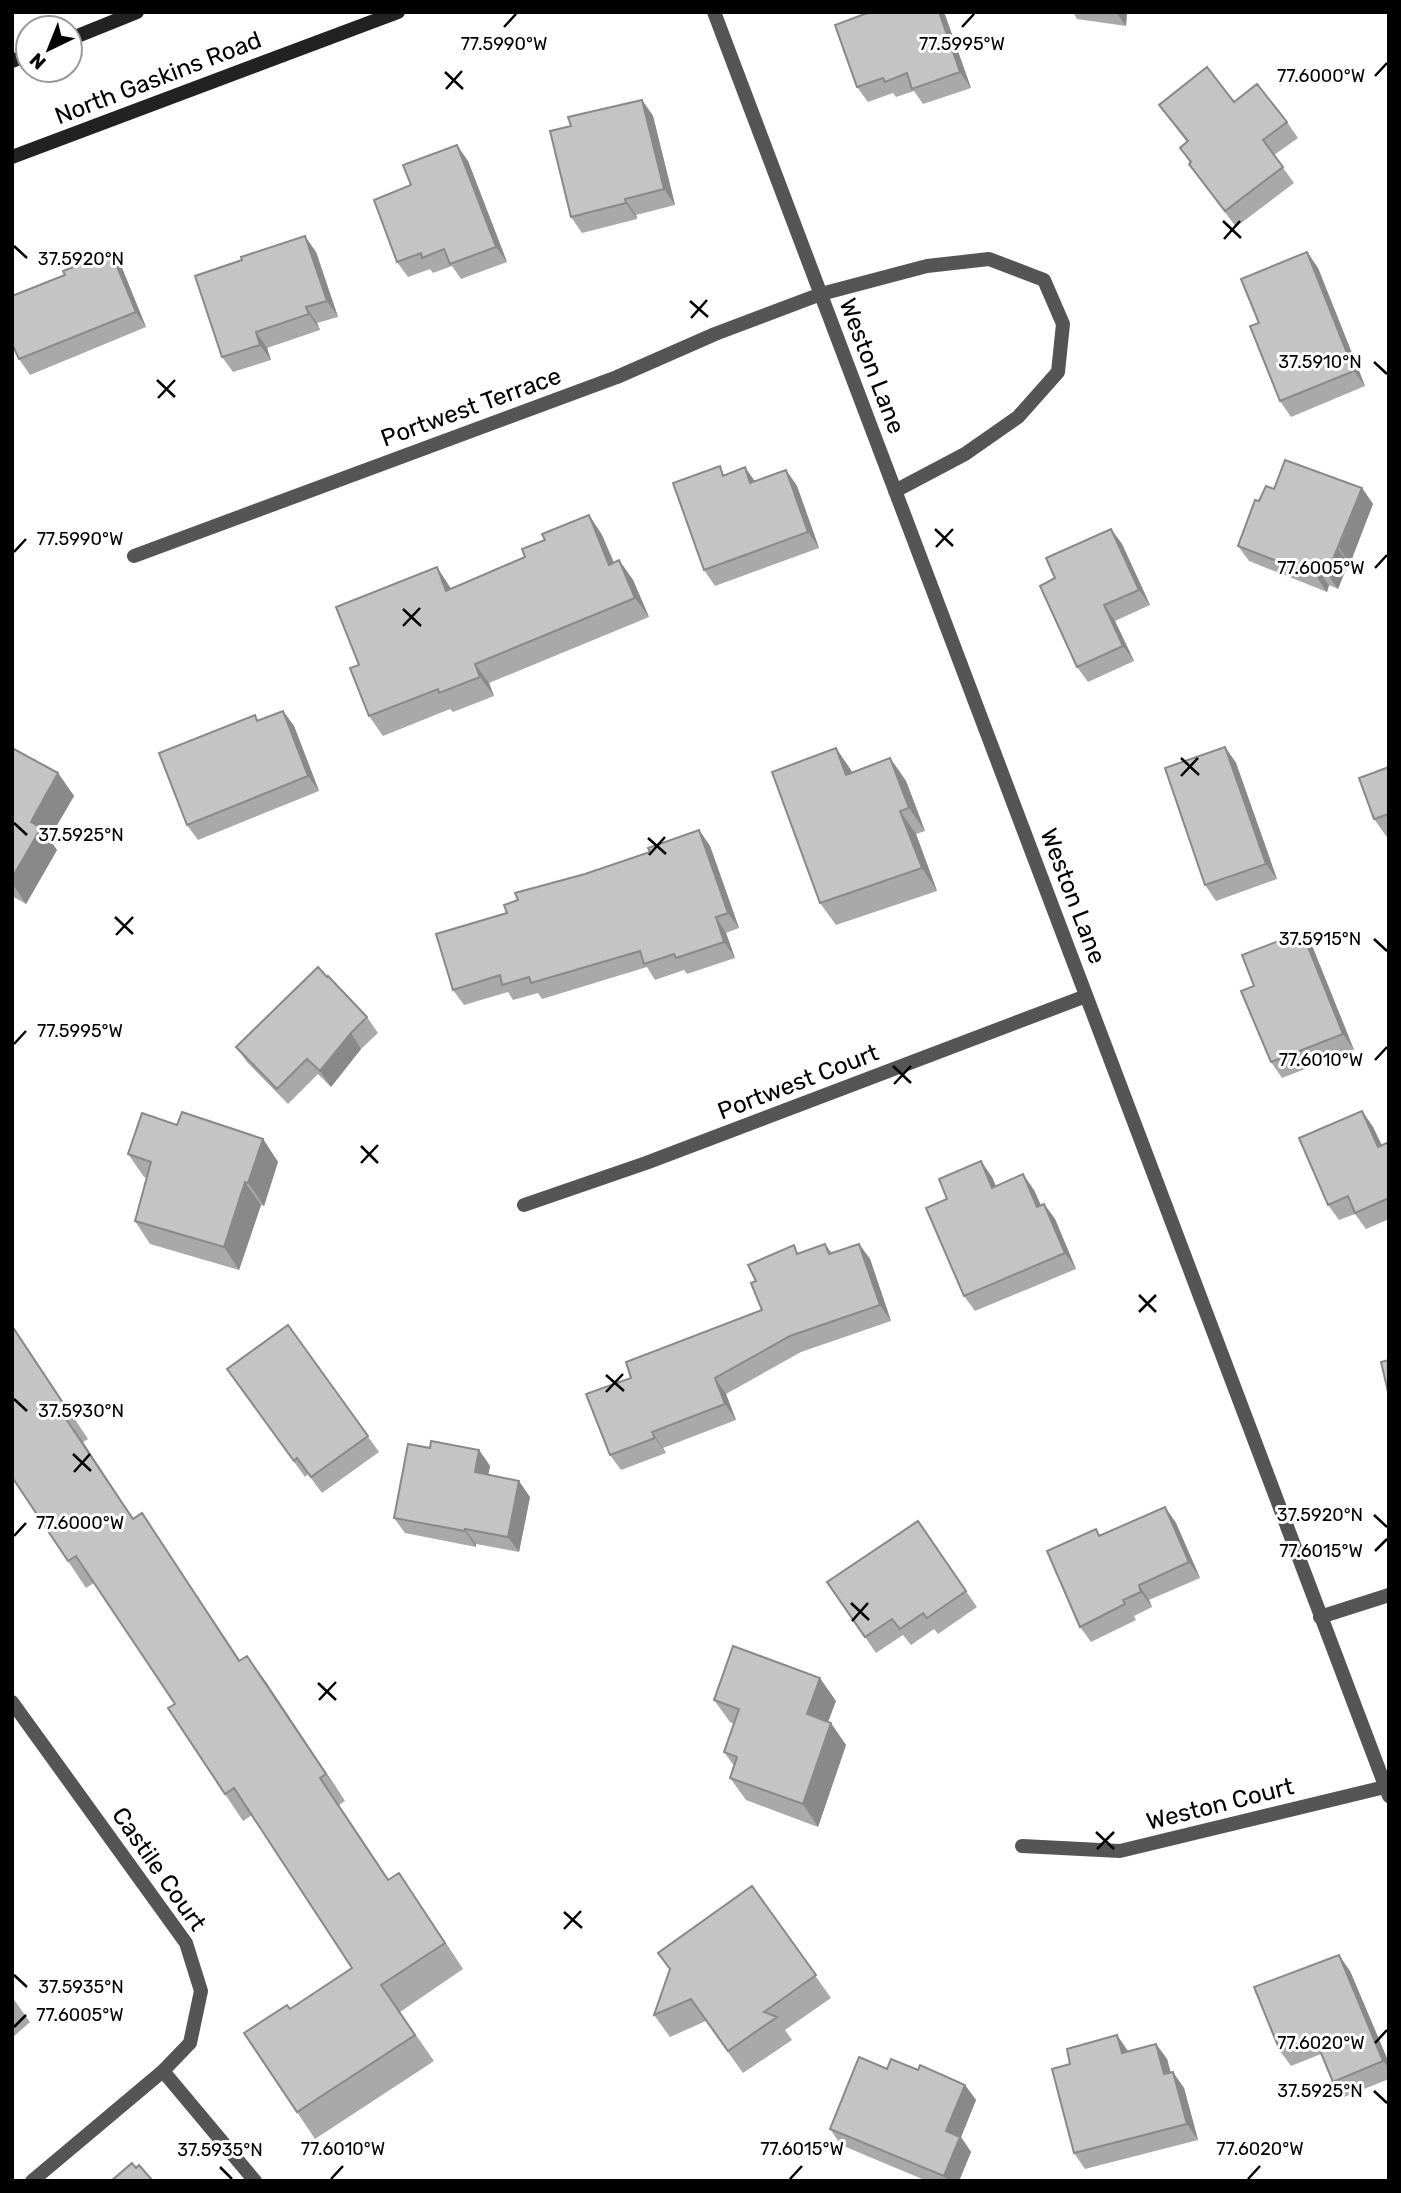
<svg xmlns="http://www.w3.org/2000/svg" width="1401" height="2193" viewBox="0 0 1401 2193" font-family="Rubik,sans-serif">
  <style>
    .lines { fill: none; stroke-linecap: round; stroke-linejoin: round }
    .service { stroke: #555; stroke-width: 14 }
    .minor { stroke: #555; stroke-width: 14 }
    .secondary { stroke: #222; stroke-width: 14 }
    .wall { fill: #a9a9a9 }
    .shaded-wall { fill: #898989 }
    .building { fill: #c4c4c4; stroke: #898989; stroke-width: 2 }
    .ticks { fill: none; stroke: #000; stroke-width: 2.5 }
    .labels { text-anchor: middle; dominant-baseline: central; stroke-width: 6; stroke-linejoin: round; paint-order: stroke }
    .street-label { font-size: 24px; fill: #000; stroke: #fff }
    .ticks-label { font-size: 18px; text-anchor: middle; fill: #000; stroke: #fff; stroke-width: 6; stroke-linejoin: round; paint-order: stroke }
  </style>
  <rect width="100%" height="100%" fill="#fff"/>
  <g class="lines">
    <path class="service" d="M 163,2071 L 255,2181"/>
    <path class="minor" d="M 714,12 L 1389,1796
      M 134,556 L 617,377 L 715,334 L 821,294 L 927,266 L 989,259 L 1044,280 L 1063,324 L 1058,372 L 1018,417 L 965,454 L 895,491
      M 524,1205 L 646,1163 L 1086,996
      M 1320,1617 L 1389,1595
      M 12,1702 L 186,1943 L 201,1991 L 190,2043 L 163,2071 L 32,2181
      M 1022,1846 L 1120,1851 L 1389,1786"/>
    <path class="secondary" d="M 70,39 L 137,12
      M 12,61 L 28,55
      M 12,157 L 398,12"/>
  </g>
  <path class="wall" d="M 944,12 L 971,88 L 923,104 L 914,91 L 896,97 L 893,93 L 868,102 L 857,87 Z
    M 1073,12 L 1127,12 L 1126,26 L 1077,19 Z
    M 642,100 L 653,116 L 675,205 L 636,215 L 637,219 L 582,233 L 571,217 L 571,126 Z
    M 1234,102 L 1287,122 L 1298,138 L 1274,155 L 1294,183 L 1236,227 L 1189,164 L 1190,163 L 1180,148 L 1187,142 L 1159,105 Z
    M 468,161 L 507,262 L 461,279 L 452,266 L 433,273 L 430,269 L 408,277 L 397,262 L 411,185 Z
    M 316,252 L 338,317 L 317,323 L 320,330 L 267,348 L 271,360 L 233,372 L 222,357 Z
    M 1307,252 L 1318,268 L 1365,386 L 1291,417 L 1280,401 L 1259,323 Z
    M 122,268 L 146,327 L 30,375 L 19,359 Z
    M 786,470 L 797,486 L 819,548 L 715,586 L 704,570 L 726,474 L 755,481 Z
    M 1362,488 L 1373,504 L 1338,589 L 1329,585 L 1327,592 L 1249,561 L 1238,546 L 1259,501 L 1274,489 Z
    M 589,515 L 602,535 L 614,562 L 619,560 L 633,580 L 649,617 L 489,683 L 494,696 L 453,712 L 450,709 L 383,736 L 369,716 L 359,665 L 450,587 L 451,589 L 525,557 L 545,540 Z
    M 1111,529 L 1122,544 L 1150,605 L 1115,621 L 1134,661 L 1088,682 L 1077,667 L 1055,578 Z
    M 283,711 L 294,726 L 319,791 L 198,840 L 187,825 L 259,720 Z
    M 1225,747 L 1236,763 L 1277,879 L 1216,901 L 1205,885 Z
    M 12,748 L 58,773 L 74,796 L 49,839 L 57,850 L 26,904 L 12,896 Z
    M 836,748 L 852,773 L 890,758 L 906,781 L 925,831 L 916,834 L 937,891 L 836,925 L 820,903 Z
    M 1389,767 L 1389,840 L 1374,819 Z
    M 699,830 L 710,846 L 739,928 L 726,933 L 735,958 L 687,974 L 684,970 L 655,980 L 647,967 L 542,999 L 538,993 L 513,1000 L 508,992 L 464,1005 L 453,990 L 507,913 L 585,874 L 650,852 Z
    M 1302,932 L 1313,948 L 1354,1050 L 1282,1078 L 1271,1062 L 1254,986 Z
    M 367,1017 L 378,1033 L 361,1049 L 331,1087 L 318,1074 L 288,1104 L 247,1062 L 236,1047 Z
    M 1362,1111 L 1373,1127 L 1382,1145 L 1389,1142 L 1389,1219 L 1366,1229 L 1355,1214 L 1339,1220 L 1328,1205 Z
    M 177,1125 L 263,1139 L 278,1162 L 264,1206 L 261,1205 L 239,1270 L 150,1244 L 135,1221 L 147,1178 L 144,1177 L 128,1154 Z
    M 992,1177 L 996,1186 L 1034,1190 L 1041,1205 L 1044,1204 L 1055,1219 L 1076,1269 L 975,1311 L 964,1296 L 947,1199 Z
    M 825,1244 L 832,1253 L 859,1244 L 870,1259 L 891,1321 L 801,1352 L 726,1394 L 736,1420 L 663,1448 L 666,1453 L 621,1470 L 610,1455 L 631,1378 L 762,1310 L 756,1281 L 799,1253 Z
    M 12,1325 L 88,1439 L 83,1442 L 133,1519 L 142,1513 L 240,1660 L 266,1682 L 345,1801 L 339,1805 L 389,1880 L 399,1873 L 463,1969 L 400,2012 L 434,2061 L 315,2139 L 297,2112 L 290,2009 L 352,1968 L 252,1815 L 243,1821 L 225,1794 L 175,1704 L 94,1583 L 86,1588 L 68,1561 Z
    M 288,1325 L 379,1452 L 322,1493 L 308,1474 L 305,1477 L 227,1369 Z
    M 430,1448 L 479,1450 L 490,1466 L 488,1475 L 530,1497 L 519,1552 L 476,1544 L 476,1547 L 405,1533 L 394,1518 Z
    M 1165,1507 L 1176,1523 L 1200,1578 L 1149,1600 L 1152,1607 L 1134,1616 L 1136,1620 L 1091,1642 L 1080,1627 L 1100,1535 Z
    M 918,1521 L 977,1607 L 938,1634 L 934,1629 L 911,1645 L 903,1635 L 876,1653 L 865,1637 Z
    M 714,1700 L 836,1701 L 828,1722 L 846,1745 L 818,1827 L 746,1800 L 730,1778 L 734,1766 L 724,1752 L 734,1724 L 730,1722 Z
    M 752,1886 L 831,1998 L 785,2030 L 792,2040 L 743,2073 L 706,2021 L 670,2037 L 654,2015 Z
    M 1350,1971 L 1389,2063 L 1389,2079 L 1344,2097 L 1333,2082 L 1321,2054 L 1291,2066 L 1280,2051 Z
    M 12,1997 L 30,2022 L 12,2038 Z
    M 1156,2044 L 1167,2059 L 1171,2073 L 1184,2088 L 1198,2140 L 1085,2169 L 1074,2153 L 1128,2051 Z
    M 918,2070 L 965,2085 L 976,2100 L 961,2137 L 971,2152 L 959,2181 L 927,2181 L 841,2145 L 830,2129 Z"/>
  <path class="shaded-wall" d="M 939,12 L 944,12 L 971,88 L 960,72 Z
    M 1116,12 L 1127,12 L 1126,26 Z
    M 642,100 L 653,116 L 675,205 L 664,189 Z
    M 457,145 L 468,161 L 507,262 L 496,247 Z
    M 625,199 L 636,215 L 637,219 L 626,203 Z
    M 305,236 L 316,252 L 338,317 L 327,301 Z
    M 111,252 L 122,268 L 146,327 L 136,312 Z
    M 1307,252 L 1318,268 L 1365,386 L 1354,371 Z
    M 306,307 L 317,323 L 320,330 L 309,314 Z
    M 256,332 L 267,348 L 271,360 L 260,345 Z
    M 745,467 L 756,483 L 750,483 Z
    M 786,470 L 797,486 L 819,548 L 808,532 Z
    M 1362,488 L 1373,504 L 1350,564 L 1339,548 Z
    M 589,515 L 602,535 L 622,584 L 609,565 Z
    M 1111,529 L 1122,544 L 1150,605 L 1139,590 Z
    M 1337,547 L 1348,563 L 1338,589 L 1327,574 Z
    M 619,560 L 633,580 L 649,617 L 635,598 Z
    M 437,567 L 450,587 L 460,610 L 446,591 Z
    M 1318,570 L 1329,585 L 1327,592 L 1316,576 Z
    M 1104,605 L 1115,621 L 1134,661 L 1123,646 Z
    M 475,664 L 489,683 L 494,696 L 480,677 Z
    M 283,711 L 294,726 L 319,791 L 308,776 Z
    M 1225,747 L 1236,763 L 1277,879 L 1266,864 Z
    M 836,748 L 851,770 L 862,797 L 846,775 Z
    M 890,758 L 906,781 L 925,831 L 909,808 Z
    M 58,773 L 74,796 L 49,839 L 57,850 L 26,904 L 12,883 L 12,878 L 31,822 Z
    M 900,811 L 916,834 L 937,891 L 922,868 Z
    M 699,830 L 710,846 L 739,928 L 728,913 Z
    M 716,917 L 726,933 L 735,958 L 724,942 Z
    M 1302,932 L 1313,948 L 1354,1050 L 1343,1034 Z
    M 351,1033 L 361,1049 L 331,1087 L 320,1071 Z
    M 1362,1111 L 1373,1127 L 1389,1162 L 1378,1147 Z
    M 263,1139 L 278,1162 L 264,1206 L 248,1183 Z
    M 981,1161 L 992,1177 L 1003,1204 L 992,1188 Z
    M 1023,1174 L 1034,1190 L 1048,1222 L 1037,1207 Z
    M 245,1182 L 261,1205 L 239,1270 L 224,1247 Z
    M 1044,1204 L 1055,1219 L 1076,1269 L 1065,1253 Z
    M 859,1244 L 870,1259 L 891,1321 L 880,1305 Z
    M 12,1325 L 88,1439 L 12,1326 Z
    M 715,1378 L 726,1394 L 736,1420 L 725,1404 Z
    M 64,1416 L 83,1442 L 151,1546 L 133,1519 Z
    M 652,1432 L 663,1448 L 666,1453 L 655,1438 Z
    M 479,1450 L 490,1466 L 486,1488 L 475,1472 Z
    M 519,1481 L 530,1497 L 519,1552 L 508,1537 Z
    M 1165,1507 L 1176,1523 L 1200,1578 L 1189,1562 Z
    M 142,1513 L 160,1540 L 258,1688 L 239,1661 Z
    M 465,1529 L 476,1544 L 476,1547 L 465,1531 Z
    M 1139,1585 L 1149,1600 L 1152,1607 L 1141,1592 Z
    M 247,1656 L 266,1682 L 345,1801 L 326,1774 Z
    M 820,1678 L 836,1701 L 822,1737 L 807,1714 Z
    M 831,1723 L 846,1745 L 818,1827 L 803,1804 Z
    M 320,1778 L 339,1805 L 407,1907 L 388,1880 Z
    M 399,1873 L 463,1969 L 445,1943 Z
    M 1339,1955 L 1350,1971 L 1389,2063 L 1389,2069 L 1383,2061 Z
    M 1117,2035 L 1128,2051 L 1122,2053 Z
    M 1156,2044 L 1167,2059 L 1175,2090 L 1164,2074 Z
    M 1173,2072 L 1184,2088 L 1198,2140 L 1187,2124 Z
    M 965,2085 L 976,2100 L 961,2137 L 971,2152 L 959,2181 L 947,2181 L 944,2176 L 946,2131 Z"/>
  <path class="building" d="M 870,12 L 939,12 L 960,72 L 912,89 L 907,73 L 885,82 L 883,78 L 857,87 L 835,25 Z
    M 1207,67 L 1234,102 L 1257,84 L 1287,122 L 1263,140 L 1283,167 L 1225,211 L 1189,164 L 1191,162 L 1180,148 L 1188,141 L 1159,105 Z
    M 642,100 L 664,189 L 625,199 L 626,203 L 571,217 L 550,131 L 571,126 L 568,117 Z
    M 457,145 L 496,247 L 450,264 L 444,249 L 422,258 L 421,253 L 397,262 L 374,200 L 411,185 L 403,165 Z
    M 305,236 L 327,301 L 306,307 L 309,314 L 256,332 L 260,345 L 222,357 L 195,276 L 242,260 L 241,257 Z
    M 111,252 L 136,312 L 19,359 L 12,344 L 12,296 L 65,275 L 63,271 Z
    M 1307,252 L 1354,371 L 1280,401 L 1250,326 L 1259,323 L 1241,279 Z
    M 1285,460 L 1362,488 L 1327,574 L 1318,570 L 1316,576 L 1238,546 L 1255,500 L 1259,501 L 1266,486 L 1274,489 Z
    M 720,466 L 723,476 L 745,467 L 750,483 L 786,470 L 808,532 L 704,570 L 673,483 Z
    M 589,515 L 609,565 L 619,560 L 635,598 L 475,664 L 480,677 L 439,693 L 438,689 L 369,716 L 350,668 L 359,665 L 336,607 L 437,567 L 446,591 L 525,557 L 522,549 L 545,540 L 542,534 Z
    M 1111,529 L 1139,590 L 1104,605 L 1123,646 L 1077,667 L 1040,586 L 1055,578 L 1046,558 Z
    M 283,711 L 308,776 L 187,825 L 159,753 L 255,715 L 257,721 Z
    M 1225,747 L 1266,864 L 1205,885 L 1165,768 Z
    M 12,748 L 58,773 L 31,822 L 41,828 L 12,878 Z
    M 836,748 L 846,775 L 890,758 L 909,808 L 900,811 L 922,868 L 820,903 L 772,772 Z
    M 1389,767 L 1389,814 L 1374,819 L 1359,778 Z
    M 699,830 L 728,913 L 716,917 L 724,942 L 676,958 L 674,954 L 644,964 L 640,951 L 531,983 L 529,977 L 502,985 L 500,975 L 453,990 L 436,934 L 507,913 L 504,905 L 518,900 L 515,893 L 585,874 L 650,852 L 648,848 Z
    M 1302,932 L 1343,1034 L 1271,1062 L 1241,991 L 1254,986 L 1242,955 Z
    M 318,967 L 327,977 L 328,976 L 367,1017 L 351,1033 L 320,1071 L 307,1059 L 277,1089 L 236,1047 Z
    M 1362,1111 L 1378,1147 L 1389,1142 L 1389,1198 L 1355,1213 L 1348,1196 L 1328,1205 L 1299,1138 Z
    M 182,1112 L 263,1139 L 248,1183 L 245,1182 L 224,1247 L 135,1221 L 151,1162 L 128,1154 L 142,1113 L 177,1125 Z
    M 981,1161 L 992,1188 L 1023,1174 L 1037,1207 L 1044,1204 L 1065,1253 L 964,1296 L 926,1208 L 947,1199 L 939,1179 Z
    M 825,1244 L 829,1254 L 859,1244 L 880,1305 L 790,1336 L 715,1378 L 725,1404 L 652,1432 L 655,1438 L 610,1455 L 586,1394 L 631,1378 L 626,1362 L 762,1310 L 751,1283 L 756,1281 L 748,1265 L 794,1245 L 797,1254 Z
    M 288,1325 L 368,1436 L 311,1477 L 297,1458 L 294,1461 L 227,1369 Z
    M 12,1326 L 69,1412 L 64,1416 L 133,1519 L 142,1513 L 239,1661 L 247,1656 L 326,1774 L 320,1778 L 388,1880 L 399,1873 L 445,1943 L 381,1985 L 415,2035 L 297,2112 L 244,2033 L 287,2005 L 290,2009 L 352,1968 L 234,1788 L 225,1794 L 168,1708 L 175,1704 L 76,1556 L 68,1561 L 12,1477 Z
    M 1389,1360 L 1389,1396 L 1381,1362 Z
    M 431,1441 L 479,1450 L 475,1472 L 519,1481 L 508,1537 L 465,1529 L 465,1531 L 394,1518 L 408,1444 L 430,1448 Z
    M 1165,1507 L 1189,1562 L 1139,1585 L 1141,1592 L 1123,1600 L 1125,1604 L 1080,1627 L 1047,1551 L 1096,1529 L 1099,1536 Z
    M 918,1521 L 966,1591 L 927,1618 L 923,1613 L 900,1629 L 892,1619 L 865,1637 L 827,1582 Z
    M 733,1646 L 820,1678 L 807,1714 L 831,1723 L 803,1804 L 730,1778 L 737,1757 L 724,1752 L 739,1709 L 714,1700 Z
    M 752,1886 L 816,1975 L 764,2012 L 777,2017 L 728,2051 L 691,1999 L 654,2015 L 670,1969 L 658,1953 Z
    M 1339,1955 L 1383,2061 L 1333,2082 L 1314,2036 L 1280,2051 L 1254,1987 Z
    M 1117,2035 L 1122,2053 L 1156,2044 L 1164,2074 L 1173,2072 L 1187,2124 L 1074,2153 L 1052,2069 L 1070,2064 L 1067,2049 Z
    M 859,2057 L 887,2069 L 891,2059 L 918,2070 L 920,2065 L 965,2085 L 946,2131 L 960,2137 L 944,2176 L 830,2129 Z
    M 132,2163 L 136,2168 L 139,2165 L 153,2181 L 111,2181 Z"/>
  <path class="ticks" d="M 504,27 L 516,14M 962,27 L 974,14M 445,72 L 463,89M 1375,76 L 1387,63M 446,89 L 462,71M 1223,221 L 1241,238M 1224,239 L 1240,221M 14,246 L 27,258M 690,301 L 708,317M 691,318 L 707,300M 1374,362 L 1387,374M 157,380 L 175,397M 158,398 L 175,380M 935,529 L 953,546M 936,547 L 953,529M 14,552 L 26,539M 1375,568 L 1387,555M 403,609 L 421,626M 403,626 L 420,608M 1181,758 L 1199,775M 1181,776 L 1198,758M 14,823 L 27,835M 648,838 L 666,854M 649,855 L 665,837M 115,917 L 133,934M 116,935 L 133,917M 1374,939 L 1387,951M 14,1044 L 26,1031M 1375,1060 L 1387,1047M 893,1066 L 911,1083M 894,1084 L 911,1066M 361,1146 L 378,1163M 361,1163 L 378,1145M 1139,1295 L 1156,1312M 1139,1312 L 1156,1295M 606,1375 L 624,1391M 606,1392 L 623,1374M 14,1399 L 27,1411M 73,1454 L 91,1471M 74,1472 L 90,1454M 1374,1515 L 1387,1527M 14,1536 L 26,1523M 1375,1551 L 1387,1539M 851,1603 L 869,1620M 852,1621 L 868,1603M 318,1683 L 336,1700M 319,1700 L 336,1682M 1096,1832 L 1114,1849M 1097,1849 L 1114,1832M 564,1912 L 582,1928M 564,1929 L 581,1911M 14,1975 L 27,1987M 14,2027 L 26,2015M 1375,2043 L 1387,2030M 1374,2091 L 1387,2103M 220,2167 L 232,2179M 331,2179 L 343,2166M 790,2179 L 802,2166M 1248,2179 L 1260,2166"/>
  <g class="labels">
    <g class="street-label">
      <text transform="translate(158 78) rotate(-21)">North Gaskins Road</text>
      <text transform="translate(872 366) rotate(69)">Weston Lane</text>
      <text transform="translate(471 407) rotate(-20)">Portwest Terrace</text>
      <text transform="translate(1073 896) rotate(69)">Weston Lane</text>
      <text transform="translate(798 1082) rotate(-21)">Portwest Court</text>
      <text transform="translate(1220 1804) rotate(-14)">Weston Court</text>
      <text transform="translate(159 1869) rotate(55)">Castile Court</text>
    </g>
  </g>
  <g class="ticks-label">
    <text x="504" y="50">77.5990°W</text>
    <text x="962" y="50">77.5995°W</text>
    <text x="1321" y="82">77.6000°W</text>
    <text x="81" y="265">37.5920°N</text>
    <text x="1320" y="368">37.5910°N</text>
    <text x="80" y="545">77.5990°W</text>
    <text x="1321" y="574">77.6005°W</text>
    <text x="81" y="841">37.5925°N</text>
    <text x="1320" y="945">37.5915°N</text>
    <text x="80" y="1037">77.5995°W</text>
    <text x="1321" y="1066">77.6010°W</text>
    <text x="81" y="1417">37.5930°N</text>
    <text x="1320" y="1521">37.5920°N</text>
    <text x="80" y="1529">77.6000°W</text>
    <text x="1321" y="1557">77.6015°W</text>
    <text x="81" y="1993">37.5935°N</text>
    <text x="80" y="2021">77.6005°W</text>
    <text x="1321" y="2049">77.6020°W</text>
    <text x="1320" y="2097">37.5925°N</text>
    <text x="343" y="2155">77.6010°W</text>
    <text x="802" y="2155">77.6015°W</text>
    <text x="1260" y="2155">77.6020°W</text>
    <text x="220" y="2156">37.5935°N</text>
  </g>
  <rect width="1401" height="2193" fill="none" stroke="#000000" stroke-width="28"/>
  <g transform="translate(49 49) rotate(223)"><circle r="33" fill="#ffffff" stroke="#999999" stroke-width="2"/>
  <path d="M0-5L12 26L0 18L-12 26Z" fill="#000000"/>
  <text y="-10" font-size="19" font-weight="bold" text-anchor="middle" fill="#000000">N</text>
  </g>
</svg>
